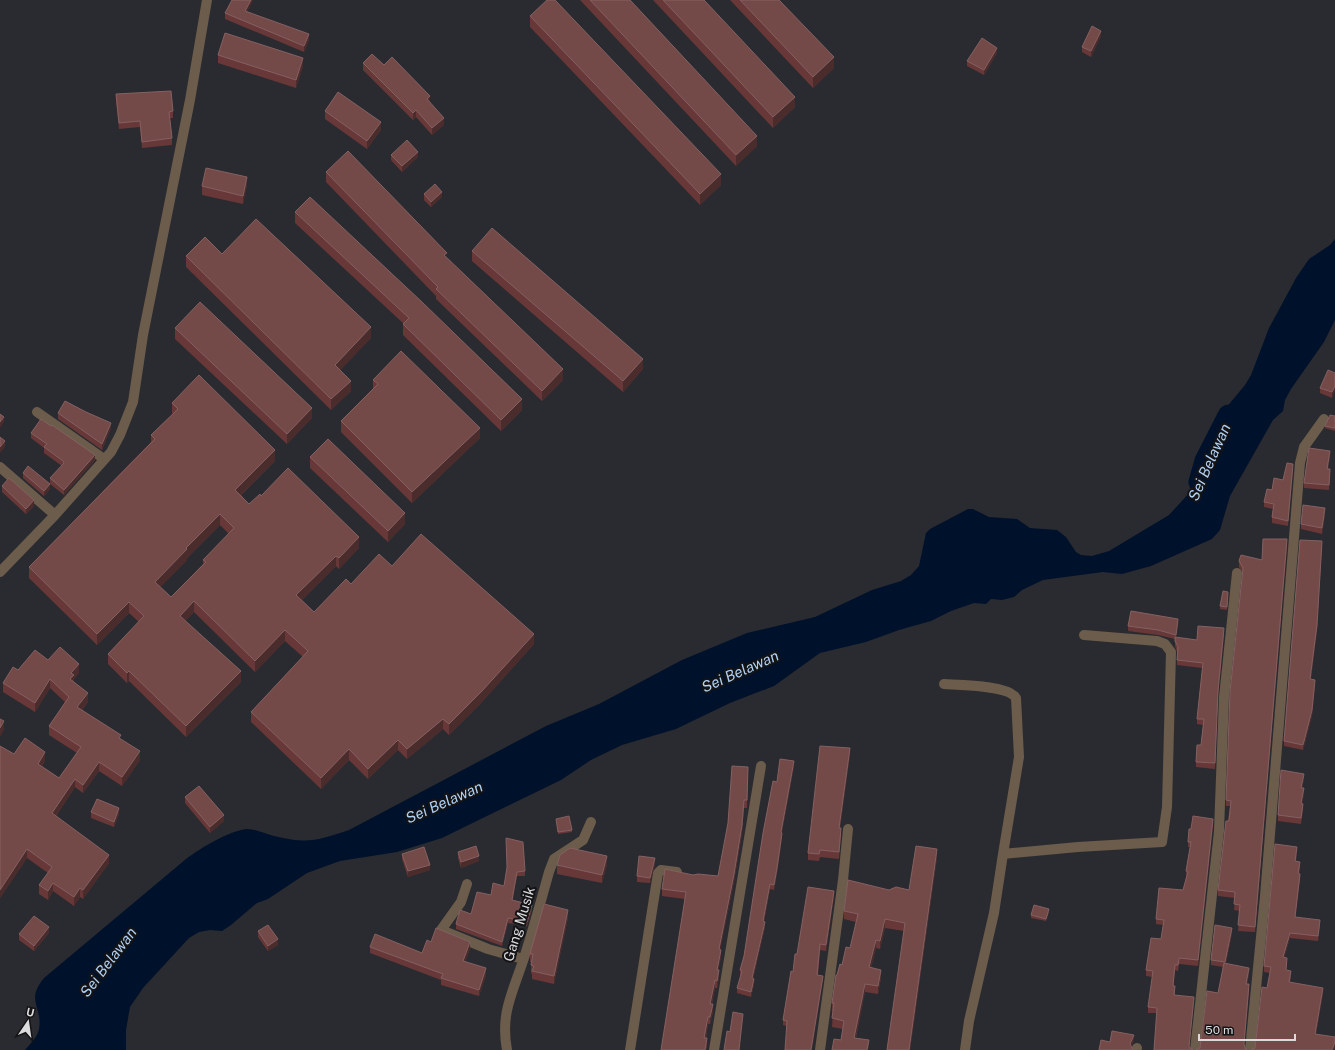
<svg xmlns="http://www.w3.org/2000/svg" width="1335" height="1050" viewBox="0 0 1335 1050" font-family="'Public Sans',sans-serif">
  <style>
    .water { fill: #00122b }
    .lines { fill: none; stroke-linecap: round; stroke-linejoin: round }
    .river { stroke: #00122b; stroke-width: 23 }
    .minor { stroke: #6c5c4b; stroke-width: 10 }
    .wall { fill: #683838; fill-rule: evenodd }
    .shaded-wall { fill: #4a2c2d }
    .building { fill: #744a49; stroke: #846061; fill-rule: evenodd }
    .labels { text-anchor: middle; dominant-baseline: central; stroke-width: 4; stroke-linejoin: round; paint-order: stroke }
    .street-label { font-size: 14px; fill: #dbdbde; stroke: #141416 }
    .water-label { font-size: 15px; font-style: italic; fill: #b0d1f6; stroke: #141416 }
  </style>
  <rect width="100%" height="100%" fill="#2a2b30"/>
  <path class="water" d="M 1335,239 L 1335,320 L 1324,342 L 1291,389 L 1285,400 L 1283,411 L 1273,420 L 1230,496 L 1220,530 L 1212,539 L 1151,566 L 1122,574 L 1103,572 L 1043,580 L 1022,590 L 1014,597 L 1002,600 L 991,599 L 986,604 L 974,603 L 951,611 L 931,621 L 899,630 L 866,642 L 820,653 L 774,686 L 730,703 L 676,729 L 622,745 L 591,760 L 561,780 L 442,838 L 397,852 L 340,861 L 307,873 L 268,899 L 257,903 L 231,925 L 222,931 L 210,930 L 199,932 L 189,938 L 143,988 L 130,1007 L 126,1030 L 126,1050 L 25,1050 C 30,1044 38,1036 39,1029 C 43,1007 25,1001 44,978 L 186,859 C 201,848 228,831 247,829 C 256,829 265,834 274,836 C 309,844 315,841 349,830 L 546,726 L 599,704 L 682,660 L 747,633 L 815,617 L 872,590 L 901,581 L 911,575 L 919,566 L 926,533 L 930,529 L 968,509 L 973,509 L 989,517 L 1017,519 L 1030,528 L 1057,530 L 1066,537 L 1076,552 L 1081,555 L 1092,556 L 1109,551 L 1169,515 L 1192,490 L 1202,469 L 1203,459 L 1215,448 L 1214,437 L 1221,414 L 1245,385 L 1251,375 L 1269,328 L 1296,278 L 1309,259 L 1330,245 Z"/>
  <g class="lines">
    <path class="river" d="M 1200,482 L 1206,461 L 1229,416"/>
    <path class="minor" d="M 37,412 L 104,459
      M 0,467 L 55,515
      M 0,572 L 55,515 L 111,452 L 120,435 L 133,402 L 143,335 L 190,100 L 207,0
      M 944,684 C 959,685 1009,685 1016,698 L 1019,757 L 1003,854
      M 467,884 L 461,902 L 441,930 L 488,949 L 523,959
      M 507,1050 C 500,1013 513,992 524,958 C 533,930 541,901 549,872 L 554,859 L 583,840 L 591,822
      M 630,1050 L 658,873 L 661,870 L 677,872
      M 714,1050 L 761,766
      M 820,1050 L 843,880 L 848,829
      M 965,1050 L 969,1021 L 994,913 L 1003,854 L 1078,847 L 1162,842 L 1167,807 L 1171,652 L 1165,644 L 1157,641 L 1084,635
      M 1136,1050 L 1137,1048
      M 1195,1050 L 1219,831 L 1224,697 L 1237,573
      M 1250,1050 L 1265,896 L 1300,463 L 1304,447 L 1324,419"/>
  </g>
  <path class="wall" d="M 580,0 L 630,0 L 757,146 L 736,166 Z
    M 653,0 L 704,0 L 795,107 L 773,128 Z
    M 730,0 L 779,0 L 834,68 L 813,88 Z
    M 248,12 L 309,40 L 304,52 L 225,19 L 225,13 Z
    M 530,16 L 721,185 L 700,205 L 530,27 Z
    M 1101,36 L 1091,57 L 1082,52 L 1082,47 Z
    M 997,53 L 984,75 L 967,66 L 967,61 Z
    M 218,55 L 303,66 L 296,88 L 218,63 Z
    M 363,63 L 384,65 L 430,103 L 444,125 L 432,135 L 416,117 L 413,120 L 363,70 Z
    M 116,94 L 173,111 L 173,118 L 170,118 L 172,138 L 172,145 L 142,148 L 140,127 L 119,129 L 116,101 Z
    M 325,111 L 381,130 L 367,149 L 325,119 Z
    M 391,155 L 418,157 L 402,172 L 391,160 Z
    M 326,172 L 447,258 L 563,380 L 542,401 L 436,299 L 436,296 L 326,182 Z
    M 247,185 L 243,204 L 202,195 L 202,186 Z
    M 424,194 L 442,197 L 431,207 L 424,200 Z
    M 295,212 L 522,410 L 501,431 L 403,335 L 403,324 L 404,324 L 295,223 Z
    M 472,251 L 643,369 L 623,392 L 472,261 Z
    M 222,254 L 371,338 L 340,370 L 351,391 L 331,410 L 186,267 L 186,256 Z
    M 175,328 L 312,418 L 287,444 L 175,339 Z
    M 1335,373 L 1332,398 L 1320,393 L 1320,388 Z
    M 373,380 L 480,438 L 412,503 L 341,432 L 341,421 L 373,389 Z
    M 172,403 L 275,461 L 241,495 L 249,504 L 261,496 L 359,548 L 339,569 L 336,566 L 302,600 L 314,612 L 351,584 L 392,566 L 534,644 L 482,702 L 449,735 L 443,729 L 407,759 L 398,750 L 368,779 L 349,760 L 321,789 L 251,722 L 251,712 L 303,657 L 285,641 L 255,672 L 194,612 L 185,621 L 241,682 L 186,737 L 129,681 L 127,683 L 108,664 L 108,654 L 139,622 L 129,613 L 97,645 L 29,578 L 29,567 L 151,442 L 151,435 L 173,414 L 172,413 ZM 220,525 L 229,534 L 203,560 L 203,564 L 171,597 L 160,587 L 187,560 L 187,558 Z
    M 58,413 L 111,428 L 102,450 L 58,419 Z
    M 1335,416 L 1335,431 L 1325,428 L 1325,426 Z
    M 31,433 L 95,460 L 64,495 L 50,484 L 50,478 L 62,466 L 44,453 L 44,448 L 31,438 Z
    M 1330,456 L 1328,469 L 1330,474 L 1329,490 L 1304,488 L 1304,483 Z
    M 310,457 L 405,524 L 388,542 L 310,468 Z
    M 1293,470 L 1288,526 L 1272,523 L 1272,517 L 1273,509 L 1264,507 L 1264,502 L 1272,490 L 1283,480 Z
    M 23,473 L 50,489 L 44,496 L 23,478 Z
    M 2,486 L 34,506 L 26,514 L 2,492 Z
    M 1325,514 L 1322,534 L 1301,529 L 1301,524 Z
    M 1287,545 L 1255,932 L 1238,931 L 1240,911 L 1234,910 L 1235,898 L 1218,896 L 1218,890 L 1230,806 L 1226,806 L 1226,800 L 1243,573 L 1239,567 L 1239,561 L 1262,560 Z
    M 1322,547 L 1317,630 L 1311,679 L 1315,685 L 1312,716 L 1303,750 L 1284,746 L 1284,741 Z
    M 1228,594 L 1227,610 L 1220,609 L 1220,606 Z
    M 1178,624 L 1176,637 L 1197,640 L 1224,634 L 1218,697 L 1215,769 L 1196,767 L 1196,762 L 1201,745 L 1203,725 L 1197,724 L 1197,719 L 1202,668 L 1177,665 L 1177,652 L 1175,646 L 1175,639 L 1158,635 L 1128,631 L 1128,626 Z
    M 48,660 L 79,673 L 74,679 L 74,682 L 88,702 L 82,710 L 121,739 L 140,760 L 122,786 L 99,771 L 83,793 L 75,787 L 56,816 L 109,863 L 83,899 L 80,897 L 74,906 L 53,891 L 48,900 L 39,894 L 39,885 L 48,873 L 27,858 L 0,898 L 0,746 L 14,754 L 45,761 L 42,766 L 59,778 L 77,753 L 49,735 L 49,726 L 65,702 L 50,688 L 35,712 L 3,692 L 3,683 L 18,670 Z
    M 850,754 L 840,828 L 841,835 L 839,859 L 820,857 L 819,861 L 808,860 L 808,853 Z
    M 794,766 L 782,832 L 782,838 L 777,873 L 774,890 L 770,889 L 764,922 L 765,927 L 753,979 L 754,984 L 751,997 L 737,993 L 737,988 L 741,976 L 740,975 L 740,970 L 744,956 L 777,782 Z
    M 748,775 L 747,808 L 744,808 L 742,833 L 734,882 L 720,949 L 721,957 L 718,970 L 719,978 L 717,988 L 715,988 L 712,1004 L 713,1012 L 710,1024 L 708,1024 L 706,1038 L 707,1046 L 706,1050 L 661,1050 L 685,899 L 662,896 L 662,889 L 693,875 L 718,876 Z
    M 1304,779 L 1302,788 L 1304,794 L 1302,804 L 1303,809 L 1301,824 L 1278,821 L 1278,815 Z
    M 185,797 L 224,821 L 210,833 L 185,803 Z
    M 91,812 L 119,814 L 114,827 L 91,818 Z
    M 556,819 L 572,830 L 572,832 L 558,834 Z
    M 1213,825 L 1198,966 L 1179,964 L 1178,971 L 1175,970 L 1173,986 L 1175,992 L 1175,995 L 1194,1003 L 1154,1050 L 1157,1013 L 1148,1013 L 1148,1007 L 1153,977 L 1146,976 L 1146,970 L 1161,939 L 1163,925 L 1156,924 L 1156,919 L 1183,890 L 1186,877 L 1186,871 L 1190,847 L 1188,847 L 1188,842 L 1191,829 Z
    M 458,852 L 479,861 L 461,868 L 458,858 Z
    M 1297,853 L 1296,861 L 1300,867 L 1299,874 L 1300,879 L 1295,917 L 1320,926 L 1318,941 L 1290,938 L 1284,958 L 1287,963 L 1286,970 L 1291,977 L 1290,982 L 1323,993 L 1316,1034 L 1255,1048 L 1270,973 L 1264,972 L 1264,966 Z
    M 402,854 L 430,870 L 408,877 L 402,859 Z
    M 937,857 L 910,1050 L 887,1050 L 904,931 L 885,928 L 880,949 L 876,948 L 871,968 L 881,978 L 878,994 L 865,992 L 856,1038 L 869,1040 L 868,1050 L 832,1050 L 841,1040 L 843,1029 L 832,1027 L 833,1011 L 832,1011 L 832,1003 L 837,975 L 850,948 L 856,922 L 844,919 L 844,911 L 889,890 L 909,890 Z
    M 607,864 L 602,883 L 557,874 L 557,865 Z
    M 655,864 L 650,883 L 637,882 L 637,876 Z
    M 507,868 L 525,871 L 525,876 L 517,876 L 512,901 L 532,910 L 527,926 L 508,923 L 502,946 L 456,929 L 456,924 L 471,914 L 491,895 L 504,886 Z
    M 834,896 L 826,951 L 820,950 L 818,975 L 823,981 L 787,1026 L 783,1025 L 783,1020 L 793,972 Z
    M 1049,912 L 1046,921 L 1031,918 L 1031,915 Z
    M 568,918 L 554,984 L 532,979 L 532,974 L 531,973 L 531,962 L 530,962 L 530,954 Z
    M 258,931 L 278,945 L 268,951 L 258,937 Z
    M 49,933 L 34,951 L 19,940 L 19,934 Z
    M 1232,933 L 1226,963 L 1249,974 L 1247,984 L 1249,990 L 1244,1045 L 1246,1050 L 1200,1048 L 1218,993 L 1223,967 L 1211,965 L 1211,960 Z
    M 431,942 L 470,949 L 465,962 L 486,975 L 479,996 L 441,985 L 441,980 L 370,953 L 370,947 L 422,953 Z"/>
  <path class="shaded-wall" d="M 251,0 L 253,0 L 245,17 L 245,11 Z
    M 1101,31 L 1101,36 L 1091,57 L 1091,51 Z
    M 309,34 L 309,40 L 304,52 L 304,46 Z
    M 997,48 L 997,53 L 984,75 L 984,70 Z
    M 834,57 L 834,68 L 813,88 L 813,77 Z
    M 303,58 L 303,66 L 296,88 L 296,80 Z
    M 430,96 L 430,103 L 427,99 Z
    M 795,97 L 795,107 L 773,128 L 773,117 Z
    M 416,110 L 416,117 L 413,120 L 413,113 Z
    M 444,118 L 444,125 L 432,135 L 432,128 Z
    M 381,122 L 381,130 L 367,149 L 367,141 Z
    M 757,136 L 757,146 L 736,166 L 736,155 Z
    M 418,152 L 418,157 L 402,172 L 402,166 Z
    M 721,174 L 721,185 L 700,205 L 700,194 Z
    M 247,177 L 247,185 L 243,204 L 243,196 Z
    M 442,192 L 442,197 L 431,207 L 431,202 Z
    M 371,327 L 371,338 L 335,376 L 335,365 Z
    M 643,359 L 643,369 L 623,392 L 623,381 Z
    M 563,369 L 563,380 L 542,401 L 542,391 Z
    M 351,381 L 351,391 L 331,410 L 331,399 Z
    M 1335,386 L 1335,391 L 1332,398 L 1332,392 Z
    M 522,399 L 522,410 L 501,431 L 501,420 Z
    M 312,408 L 312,418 L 287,444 L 287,434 Z
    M 4,417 L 4,422 L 0,428 L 0,422 Z
    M 111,423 L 111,428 L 102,450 L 102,444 Z
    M 480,428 L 480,438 L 412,503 L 412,492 Z
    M 5,441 L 5,447 L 0,453 L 0,447 Z
    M 275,450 L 275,461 L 235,500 L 235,490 Z
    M 1330,451 L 1330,456 L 1327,474 L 1327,469 Z
    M 95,455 L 95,460 L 64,495 L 64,490 Z
    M 1293,464 L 1293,470 L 1288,526 L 1288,521 Z
    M 50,484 L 50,489 L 44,496 L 44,491 Z
    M 34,500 L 34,506 L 26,514 L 26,509 Z
    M 1325,508 L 1325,514 L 1322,534 L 1322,528 Z
    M 405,513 L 405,524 L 388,542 L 388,531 Z
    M 220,514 L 220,525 L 187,558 L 187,560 L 155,593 L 155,582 L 186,548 Z
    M 359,537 L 359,548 L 339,569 L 339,558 Z
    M 1287,539 L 1287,545 L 1255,932 L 1255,927 Z
    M 1322,541 L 1317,630 L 1310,684 L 1310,679 Z
    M 336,556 L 336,566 L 296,606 L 296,595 Z
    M 194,601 L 194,612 L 180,627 L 180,616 Z
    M 129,602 L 129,613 L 97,645 L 97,634 Z
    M 1178,619 L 1178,624 L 1176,639 L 1176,635 Z
    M 1224,628 L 1224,634 L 1218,697 L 1215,769 L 1218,691 Z
    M 285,630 L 285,641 L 255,672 L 255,661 Z
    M 534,634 L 534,644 L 482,702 L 449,735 L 449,724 Z
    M 79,664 L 79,673 L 74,679 L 74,684 L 70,679 L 71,673 Z
    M 129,671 L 129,681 L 127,683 L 127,673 Z
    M 241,671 L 241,682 L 186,737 L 186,726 Z
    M 50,679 L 50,688 L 35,712 L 35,703 Z
    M 1315,680 L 1315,685 L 1312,716 L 1303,750 L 1303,745 Z
    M 88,693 L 88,702 L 77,715 L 77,707 Z
    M 443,719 L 443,729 L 407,759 L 407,749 Z
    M 4,721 L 4,730 L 0,737 L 0,728 Z
    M 398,740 L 398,750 L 368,779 L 368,769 Z
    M 850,748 L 850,754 L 839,834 L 839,828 Z
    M 349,749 L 349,760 L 321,789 L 321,778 Z
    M 140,751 L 140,760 L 122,786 L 122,777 Z
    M 45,752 L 45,761 L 38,772 L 38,764 Z
    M 794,761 L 794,766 L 781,837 L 781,832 Z
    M 99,762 L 99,771 L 83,793 L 83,785 Z
    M 1304,774 L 1304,779 L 1301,793 L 1301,788 Z
    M 75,779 L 75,787 L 52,821 L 52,813 Z
    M 1304,788 L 1304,794 L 1301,809 L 1301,803 Z
    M 744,800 L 742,833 L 734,882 L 719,957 L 719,949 Z
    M 119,808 L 119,814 L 114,827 L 114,822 Z
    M 224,815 L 224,821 L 210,833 L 210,827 Z
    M 1213,819 L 1213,825 L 1198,966 L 1198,960 Z
    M 841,828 L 841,835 L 839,859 L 839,852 Z
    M 782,833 L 782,838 L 774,890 L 774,885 Z
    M 27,849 L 27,858 L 0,898 L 0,890 Z
    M 937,849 L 937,857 L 910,1050 L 909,1050 Z
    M 109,855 L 109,863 L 83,899 L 83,890 Z
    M 479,856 L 479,861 L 461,868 L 461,862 Z
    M 607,856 L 607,864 L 602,883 L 602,875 Z
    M 655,858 L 655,864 L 650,883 L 650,878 Z
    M 430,865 L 430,870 L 408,877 L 408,871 Z
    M 517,872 L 517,876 L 512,905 L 512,900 Z
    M 1300,874 L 1300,879 L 1295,923 L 1295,917 Z
    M 53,883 L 53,891 L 48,900 L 48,891 Z
    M 770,884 L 770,889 L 763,926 L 763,921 Z
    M 80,888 L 80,897 L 74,906 L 74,897 Z
    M 834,891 L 834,896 L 826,951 L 826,945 Z
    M 532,905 L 532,910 L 527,926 L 527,922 Z
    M 568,910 L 568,918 L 554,984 L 554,976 Z
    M 508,918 L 508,923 L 502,946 L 502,942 Z
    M 885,919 L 885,928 L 880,949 L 880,941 Z
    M 1320,920 L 1320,926 L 1318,941 L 1318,936 Z
    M 765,922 L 765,927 L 752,983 L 752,978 Z
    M 49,927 L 49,933 L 34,951 L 34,946 Z
    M 1232,928 L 1232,933 L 1225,967 L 1225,962 Z
    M 1290,933 L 1290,938 L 1283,963 L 1283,957 Z
    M 278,939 L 278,945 L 268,951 L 268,946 Z
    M 876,940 L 876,948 L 869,976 L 869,967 Z
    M 470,942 L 470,949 L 463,967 L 463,961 Z
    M 721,950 L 721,957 L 717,978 L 717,970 Z
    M 1175,965 L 1175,970 L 1173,991 L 1173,986 Z
    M 486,968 L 486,975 L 479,996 L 479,990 Z
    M 1249,968 L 1249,974 L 1246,989 L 1246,984 Z
    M 719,970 L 719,978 L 717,988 L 717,981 Z
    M 881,970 L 881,978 L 878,994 L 878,986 Z
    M 823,976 L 823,981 L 812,1050 L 811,1050 Z
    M 754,979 L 754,984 L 751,997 L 751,992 Z
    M 715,980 L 715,988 L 710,1011 L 710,1004 Z
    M 865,984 L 865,992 L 854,1046 L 854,1038 Z
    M 1249,984 L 1249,990 L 1244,1050 L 1244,1044 Z
    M 1323,988 L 1323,993 L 1315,1039 L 1315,1034 Z
    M 1194,997 L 1194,1003 L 1189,1050 Z
    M 713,1004 L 713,1012 L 710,1024 L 710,1017 Z
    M 708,1017 L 708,1024 L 704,1045 L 704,1038 Z
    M 1134,1035 L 1134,1041 L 1130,1050 L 1130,1044 Z
    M 707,1038 L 706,1050 L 705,1050 Z
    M 869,1040 L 868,1050 L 867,1050 Z
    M 1335,1042 L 1335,1048 L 1334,1050 L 1332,1050 Z"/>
  <path class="building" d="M 232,0 L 251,0 L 245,11 L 309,34 L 304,46 L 225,13 Z
    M 547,0 L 555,0 L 721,174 L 700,194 L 530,16 Z
    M 590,0 L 630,0 L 757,136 L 736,155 Z
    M 663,0 L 704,0 L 795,97 L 773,117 Z
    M 740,0 L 779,0 L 834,57 L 813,77 Z
    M 1092,26 L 1101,31 L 1091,51 L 1082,47 Z
    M 225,33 L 303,58 L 296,80 L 218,55 Z
    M 982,38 L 997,48 L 984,70 L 967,61 Z
    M 372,54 L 384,65 L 392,57 L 430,96 L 427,99 L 444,118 L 432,128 L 416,110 L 413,113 L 363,63 Z
    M 171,91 L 173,111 L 169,112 L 172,138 L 142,142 L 140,121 L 119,123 L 116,94 Z
    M 338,92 L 381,122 L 367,141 L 325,111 Z
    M 407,140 L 418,152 L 402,166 L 391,155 Z
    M 348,151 L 447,253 L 444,255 L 563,369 L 542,391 L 436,289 L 438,287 L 326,172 Z
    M 206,168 L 247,177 L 243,196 L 202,186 Z
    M 435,184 L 442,192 L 431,202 L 424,194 Z
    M 310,197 L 422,302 L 522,399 L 501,420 L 403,324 L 409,318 L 295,212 Z
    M 256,219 L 371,327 L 335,365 L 351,381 L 331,399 L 186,256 L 205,237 L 222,254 Z
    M 492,228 L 643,359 L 623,381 L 472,251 Z
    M 200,302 L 312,408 L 287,434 L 175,328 Z
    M 401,351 L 480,428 L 412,492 L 341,421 L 378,384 L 373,380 Z
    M 1328,370 L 1335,373 L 1335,386 L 1332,392 L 1320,388 Z
    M 199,375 L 275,450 L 235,490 L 249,504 L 260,494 L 261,496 L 288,468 L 359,537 L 339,558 L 336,556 L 296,595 L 314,612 L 346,579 L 351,584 L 379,554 L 392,566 L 421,534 L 534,634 L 482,691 L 449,724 L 443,719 L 407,749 L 398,740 L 368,769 L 349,749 L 321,778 L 251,712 L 308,651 L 285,630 L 255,661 L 194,601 L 180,616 L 241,671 L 186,726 L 129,671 L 127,673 L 108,654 L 144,616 L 129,602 L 97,634 L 29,567 L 155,439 L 151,435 L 178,409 L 172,403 ZM 220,514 L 234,528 L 203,560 L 206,562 L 171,597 L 155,582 L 187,549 L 186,548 Z
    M 65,401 L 86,412 L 111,423 L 102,444 L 58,413 Z
    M 0,414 L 4,417 L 0,422 Z
    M 1330,415 L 1335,416 L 1335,428 L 1325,426 Z
    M 41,419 L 51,426 L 52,425 L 95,455 L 64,490 L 50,478 L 64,463 L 63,461 L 44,447 L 47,444 L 31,433 Z
    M 0,437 L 5,441 L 0,447 Z
    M 328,439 L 405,513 L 388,531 L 310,457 Z
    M 1309,448 L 1330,451 L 1327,469 L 1330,469 L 1329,485 L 1304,483 Z
    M 1287,463 L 1293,464 L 1288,521 L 1272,517 L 1274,504 L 1264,502 L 1267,489 L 1272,490 L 1274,478 L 1283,480 Z
    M 28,466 L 50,484 L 44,491 L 23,473 Z
    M 9,478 L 34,500 L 26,509 L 2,486 Z
    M 1303,505 L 1325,508 L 1322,528 L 1301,524 Z
    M 1263,539 L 1287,539 L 1255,927 L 1238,925 L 1240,905 L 1234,904 L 1235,892 L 1218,890 L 1226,821 L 1229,821 L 1231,801 L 1226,800 L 1230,692 L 1243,568 L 1239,561 L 1241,555 L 1262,560 Z
    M 1300,540 L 1322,541 L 1317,625 L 1310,679 L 1315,680 L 1312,710 L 1303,745 L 1284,741 Z
    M 1223,591 L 1228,592 L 1227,607 L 1220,606 Z
    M 1131,611 L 1178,619 L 1176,635 L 1158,630 L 1128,626 Z
    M 1198,626 L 1224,628 L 1218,691 L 1215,763 L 1196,762 L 1197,745 L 1201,745 L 1204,719 L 1197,719 L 1203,663 L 1177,660 L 1178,647 L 1175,641 L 1175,637 L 1197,640 Z
    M 60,647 L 79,664 L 71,673 L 74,675 L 70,679 L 88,693 L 77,707 L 121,735 L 119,738 L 140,751 L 122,777 L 99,762 L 83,785 L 75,779 L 52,813 L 109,855 L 83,890 L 80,888 L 74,897 L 53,883 L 48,891 L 39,885 L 52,867 L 27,849 L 0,890 L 0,746 L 14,754 L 25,738 L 45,752 L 38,764 L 59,778 L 81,747 L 49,726 L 69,697 L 50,679 L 35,703 L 3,683 L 13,667 L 18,670 L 35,650 L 48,660 Z
    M 0,719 L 4,721 L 0,728 Z
    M 820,746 L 850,748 L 839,828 L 841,828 L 839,852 L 820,850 L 819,854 L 808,853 Z
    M 780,759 L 794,761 L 781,832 L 782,833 L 777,868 L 774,885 L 770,884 L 763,921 L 765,922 L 752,978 L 754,979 L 751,992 L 737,988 L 742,971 L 740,970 L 744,956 L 763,833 L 773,781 L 777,782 Z
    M 732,766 L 748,767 L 747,800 L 744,800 L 742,825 L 734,874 L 719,949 L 721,950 L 717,970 L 719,970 L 717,981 L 715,980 L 710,1004 L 713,1004 L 710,1017 L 708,1017 L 704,1038 L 707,1038 L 705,1050 L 661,1050 L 686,892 L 662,889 L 665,869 L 693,875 L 698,874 L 718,876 L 728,823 Z
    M 1281,770 L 1304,774 L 1301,788 L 1304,788 L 1301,803 L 1303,804 L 1301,818 L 1278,815 Z
    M 199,786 L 224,815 L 210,827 L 185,797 Z
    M 97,799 L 119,808 L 114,822 L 91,812 Z
    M 569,816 L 572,830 L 558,832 L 556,819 Z
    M 1193,816 L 1213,819 L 1198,960 L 1179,958 L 1178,965 L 1175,965 L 1173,986 L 1175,986 L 1174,995 L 1194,997 L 1189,1047 L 1193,1050 L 1154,1050 L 1157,1008 L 1148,1007 L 1153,971 L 1146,970 L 1151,938 L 1161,939 L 1164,920 L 1156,919 L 1159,888 L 1183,890 L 1188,872 L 1186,871 L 1191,842 L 1188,842 L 1189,829 L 1191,829 Z
    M 506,838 L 523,842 L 525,871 L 517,872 L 512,900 L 532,905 L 527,922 L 508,918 L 502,942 L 456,924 L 460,910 L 471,914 L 477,892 L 491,895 L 493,883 L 504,886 L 507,867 Z
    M 1275,844 L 1297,847 L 1295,861 L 1300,862 L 1298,873 L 1300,874 L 1295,917 L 1320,920 L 1318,936 L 1290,933 L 1283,957 L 1287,958 L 1286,970 L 1291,971 L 1289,982 L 1323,988 L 1315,1034 L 1335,1037 L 1335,1042 L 1332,1050 L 1251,1050 L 1255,1048 L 1262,987 L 1267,988 L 1271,967 L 1264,966 Z
    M 476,846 L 479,856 L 461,862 L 458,852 Z
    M 916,846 L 937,849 L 909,1050 L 887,1050 L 905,923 L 885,919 L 880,941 L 876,940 L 869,967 L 881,970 L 878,986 L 865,984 L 854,1038 L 869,1040 L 867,1050 L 832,1050 L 834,1039 L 841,1040 L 844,1021 L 832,1018 L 834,1003 L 832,1003 L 836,975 L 837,975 L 840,964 L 842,965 L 846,947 L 850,948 L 858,914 L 844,911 L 848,880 L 889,890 L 896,887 L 909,890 Z
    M 424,847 L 430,865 L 408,871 L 402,854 Z
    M 570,848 L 607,856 L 602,875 L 557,865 L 560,855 Z
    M 639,856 L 655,858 L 650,878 L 637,876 Z
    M 808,887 L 834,891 L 826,945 L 820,944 L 817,975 L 823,976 L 811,1050 L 785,1050 L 787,1021 L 783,1020 L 791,971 L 793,972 L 795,954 L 797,954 Z
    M 544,904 L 568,910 L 554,976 L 532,971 L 534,966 L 531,965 L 533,954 L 530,954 Z
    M 1034,905 L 1049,909 L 1046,919 L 1031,915 Z
    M 34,916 L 49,927 L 34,946 L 19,934 Z
    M 268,925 L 278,939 L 268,946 L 258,931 Z
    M 1215,925 L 1232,928 L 1225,962 L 1211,960 Z
    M 436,928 L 470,942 L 463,961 L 486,968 L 479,990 L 441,978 L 443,974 L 370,947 L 375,934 L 422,953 L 427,940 L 431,942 Z
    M 1224,963 L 1249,968 L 1246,984 L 1249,984 L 1244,1044 L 1246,1050 L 1247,1050 L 1196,1050 L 1200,1048 L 1207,991 L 1218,993 Z
    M 733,1012 L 743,1014 L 739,1050 L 724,1050 L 727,1031 L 730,1032 Z
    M 1112,1031 L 1134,1035 L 1130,1044 L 1133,1050 L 1099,1050 L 1101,1040 L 1110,1042 Z"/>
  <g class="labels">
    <g class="street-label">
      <text transform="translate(519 924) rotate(-73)">Gang Musik</text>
    </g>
    <g class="water-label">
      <text transform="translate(1209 462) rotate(-66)">Sei Belawan</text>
      <text transform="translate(740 671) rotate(-24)">Sei Belawan</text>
      <text transform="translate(444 802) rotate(-24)">Sei Belawan</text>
      <text transform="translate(108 962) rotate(-53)">Sei Belawan</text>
    </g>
  </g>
  <g transform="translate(28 1022) rotate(13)" stroke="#141416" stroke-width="3" paint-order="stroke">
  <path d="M0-3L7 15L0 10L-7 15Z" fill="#dbdbde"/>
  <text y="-6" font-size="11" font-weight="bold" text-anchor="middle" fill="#dbdbde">U</text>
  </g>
  <path d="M1199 1034v6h96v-6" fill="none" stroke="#dbdbde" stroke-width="2"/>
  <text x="1205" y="1034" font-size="12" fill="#dbdbde" stroke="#141416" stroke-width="3" paint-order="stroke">50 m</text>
</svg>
